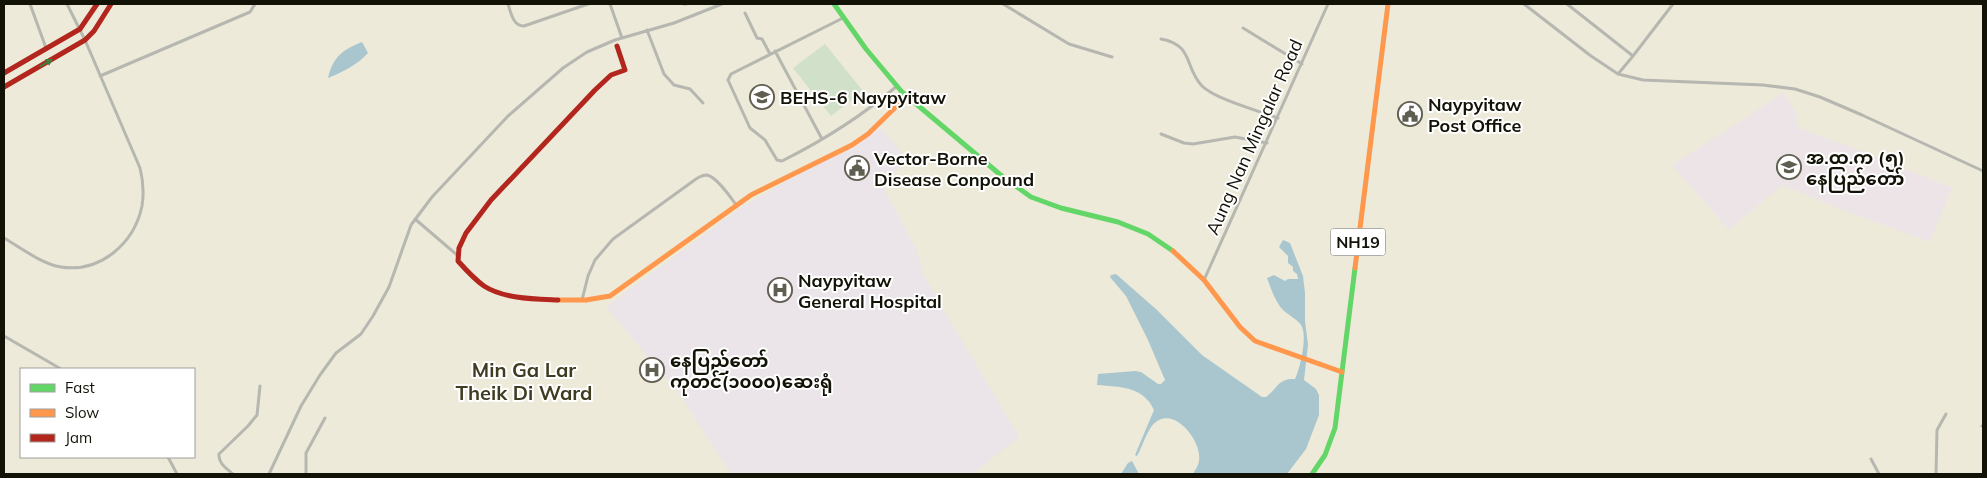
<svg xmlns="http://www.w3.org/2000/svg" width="1987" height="478" viewBox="0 0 1987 478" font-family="Mulish,'Noto Sans Myanmar',sans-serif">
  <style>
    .education { fill: #ede4e7 }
    .medical { fill: #ebe4e8 }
    .green { fill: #d1e0c9 }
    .water { fill: #a9c6cf }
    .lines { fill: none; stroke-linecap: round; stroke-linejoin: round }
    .street { stroke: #b7b7b1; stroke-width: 3 }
    .fast { stroke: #63d668; stroke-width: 5 }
    .slow { stroke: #ff974d; stroke-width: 5 }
    .jam { stroke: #b3261e; stroke-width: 5 }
    .oneway { fill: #3f7e3c }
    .labels { text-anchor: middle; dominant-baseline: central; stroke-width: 4; stroke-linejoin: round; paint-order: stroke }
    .shield { fill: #fff; stroke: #5a5951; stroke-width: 1 }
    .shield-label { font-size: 16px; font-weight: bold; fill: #131207 }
    .poi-label { font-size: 18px; font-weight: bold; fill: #131207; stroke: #fff; text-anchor: start }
    .street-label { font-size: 18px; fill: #131207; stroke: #fff }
    .quarter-label { font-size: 20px; font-weight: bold; fill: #403c22; stroke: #fff }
  </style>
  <rect width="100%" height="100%" fill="#edead9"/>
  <path class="education" d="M 1784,93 L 1798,116 L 1796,122 L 1801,129 L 1869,154 L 1952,188 L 1930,242 L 1835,207 L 1782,185 L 1729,230 L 1672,165 Z"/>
  <path class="medical" d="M 880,128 L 895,144 L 906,161 L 882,185 L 917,251 L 922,273 L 1019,437 L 972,474 L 731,474 L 680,395 L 606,307 L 740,208 Z"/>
  <path class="green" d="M 825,44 L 863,91 L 831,116 L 793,68 Z"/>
  <path class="water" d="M 362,42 L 368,53 C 357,65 343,72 328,78 C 333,57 342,50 362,42 Z
    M 1283,240 L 1290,243 L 1303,276 L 1305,293 L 1305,321 L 1308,345 L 1304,380 L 1316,389 L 1319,395 L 1319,415 L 1306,449 L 1287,474 L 1193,474 C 1195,470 1199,465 1199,460 C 1202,443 1178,410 1159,420 C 1147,426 1144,445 1137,456 L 1135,455 L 1154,410 C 1143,386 1120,387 1097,385 L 1098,374 L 1135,371 L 1141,372 L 1158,384 L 1161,384 L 1165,380 L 1148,340 L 1126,296 L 1110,277 L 1111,275 L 1116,274 L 1157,310 L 1202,355 L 1262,397 L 1266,397 C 1278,388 1278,378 1295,379 C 1300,369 1308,335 1301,325 C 1297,319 1288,315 1283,310 C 1275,301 1271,289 1267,278 L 1274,275 L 1285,281 L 1288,279 L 1298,279 L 1297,274 L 1293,271 L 1293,267 L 1288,263 L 1288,256 L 1279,247 Z
    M 1132,461 L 1139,474 L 1121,474 L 1128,463 Z"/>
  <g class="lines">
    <path class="street" d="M 30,4 L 46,48
      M 508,4 C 511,13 513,26 524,26 L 588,4
      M 610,4 L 622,38
      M 684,4 L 686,4
      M 1003,4 L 1069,44 L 1112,57
      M 1524,4 L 1591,56 L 1618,74 L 1643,80 L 1763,85 L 1795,89 L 1820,97 L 1862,115 L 1983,171
      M 1567,4 L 1633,56 L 1618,74
      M 745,13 L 757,38 L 762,39 L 770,54
      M 843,18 L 731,74 L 728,80 L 750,128 L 765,140 L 777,160 L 782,161 C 824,140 862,116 897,86
      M 1243,28 L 1302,64
      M 647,30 L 664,74 L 674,85 L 690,89 L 703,103
      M 1161,39 C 1194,45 1184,67 1202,86 C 1215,99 1259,111 1278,118
      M 775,51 L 822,139
      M 1633,56 L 1673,4
      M 100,76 L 250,12 L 255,4
      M 1161,134 L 1184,143 L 1193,144 L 1235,137 L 1267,143
      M 415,219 L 457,255
      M 4,238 C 21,248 42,264 61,267 C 100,273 134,244 142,206 C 144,194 143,180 140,168 L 85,40 L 67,4
      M 1204,280 L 1328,4
      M 582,300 L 588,276 L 595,260 L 613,239 L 696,179 C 699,177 703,175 707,175 C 717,177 731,198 737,206
      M 4,336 L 61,369
      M 1982,426 L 1983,427
      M 168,457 L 177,474
      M 1871,459 L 1879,474
      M 233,474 C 226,468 218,463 219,454 L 248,426 L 257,415 L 260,386
      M 269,474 L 301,406 L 320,375 L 336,353 L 361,334 L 373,316 L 389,287 L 411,225 L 432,197 L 508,116 L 563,68 L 587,52 L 615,40 L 674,23 L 722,4
      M 306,474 L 306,453 L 325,418
      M 1936,474 L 1937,430 L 1946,414"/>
    <path class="fast" d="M 834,4 L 866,49 L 902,92 L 1003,177 L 1031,197 L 1061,208 L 1118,222 L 1148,234 L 1173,251
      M 1312,474 L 1325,455 L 1335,428 L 1355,268"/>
    <path class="slow" d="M 1173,251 L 1204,280 L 1240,327 L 1255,341 L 1342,372
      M 1355,268 L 1388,4
      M 558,300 L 586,300 L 610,296 L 751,195 L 852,145 L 868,134 L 907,96"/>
    <path class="jam" d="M 4,73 L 80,29 L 97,4
      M 4,87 L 85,40 L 94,31 L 111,4
      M 558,300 C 535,299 504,299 484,286 C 474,279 466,270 458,261 L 459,248 L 466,233 L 491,200 L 595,90 L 611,75 L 625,70 L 617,46"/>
  </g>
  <defs><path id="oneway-solid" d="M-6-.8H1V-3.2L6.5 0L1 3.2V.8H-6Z" transform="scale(1.25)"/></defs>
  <use class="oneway" href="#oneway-solid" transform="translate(46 63) rotate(-30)"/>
  <defs>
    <symbol id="school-ring" viewBox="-11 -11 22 22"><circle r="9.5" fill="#fff" stroke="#5f5e50" stroke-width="1.5"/><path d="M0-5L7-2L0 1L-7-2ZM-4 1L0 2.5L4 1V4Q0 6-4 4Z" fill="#5f5e50"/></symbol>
    <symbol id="civic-ring" viewBox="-11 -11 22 22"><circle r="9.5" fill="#fff" stroke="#5f5e50" stroke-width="1.5"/><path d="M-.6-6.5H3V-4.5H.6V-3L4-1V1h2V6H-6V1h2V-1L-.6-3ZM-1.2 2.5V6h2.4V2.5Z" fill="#5f5e50"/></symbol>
    <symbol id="hospital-ring" viewBox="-11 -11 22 22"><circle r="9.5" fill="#fff" stroke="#5f5e50" stroke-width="1.5"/><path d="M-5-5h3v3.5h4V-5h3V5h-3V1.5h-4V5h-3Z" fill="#5f5e50"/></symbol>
  </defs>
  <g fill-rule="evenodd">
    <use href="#school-ring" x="748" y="83" width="28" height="28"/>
    <use href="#civic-ring" x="1396" y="100" width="28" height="28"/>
    <use href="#school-ring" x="1775" y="153" width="28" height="28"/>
    <use href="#civic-ring" x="843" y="154" width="28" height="28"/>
    <use href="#hospital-ring" x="766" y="276" width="28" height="28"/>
    <use href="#hospital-ring" x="638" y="356" width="28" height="28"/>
  </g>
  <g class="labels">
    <rect class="shield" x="1330.5" y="228.5" width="55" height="27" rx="4"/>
    <g class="shield-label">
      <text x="1358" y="242">NH19</text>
    </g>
    <g class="poi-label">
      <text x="780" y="97">BEHS-6 Naypyitaw</text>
      <text x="1428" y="104">Naypyitaw<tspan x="1428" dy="21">Post Office</tspan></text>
      <text x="1806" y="157">အ.ထ.က (၅)<tspan x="1806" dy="21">နေပြည်တော်</tspan></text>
      <text x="874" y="158">Vector-Borne<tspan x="874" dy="21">Disease Conpound</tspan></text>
      <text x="798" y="280">Naypyitaw<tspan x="798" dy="21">General Hospital</tspan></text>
      <text x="670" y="360">နေပြည်တော်<tspan x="670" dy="21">ကုတင်(၁၀၀၀)ဆေးရုံ</tspan></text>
    </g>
    <g class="street-label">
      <text transform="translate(1254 137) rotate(-66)">Aung Nan Mingalar Road</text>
    </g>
    <g class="quarter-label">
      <text x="524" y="369">Min Ga Lar<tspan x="524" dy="23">Theik Di Ward</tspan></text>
    </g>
  </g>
  <rect width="1987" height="478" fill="none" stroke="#131207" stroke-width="10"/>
  <rect x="20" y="368" width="175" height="90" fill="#ffffff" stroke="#a1a09c"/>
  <rect x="30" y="384" width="25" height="8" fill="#63d668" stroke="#a1a09c"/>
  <text x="65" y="393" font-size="15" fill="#131207">Fast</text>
  <rect x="30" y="409" width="25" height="8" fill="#ff974d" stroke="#a1a09c"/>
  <text x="65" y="418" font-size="15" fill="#131207">Slow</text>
  <rect x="30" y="434" width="25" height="8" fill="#b3261e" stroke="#a1a09c"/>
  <text x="65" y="443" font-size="15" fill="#131207">Jam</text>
</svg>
